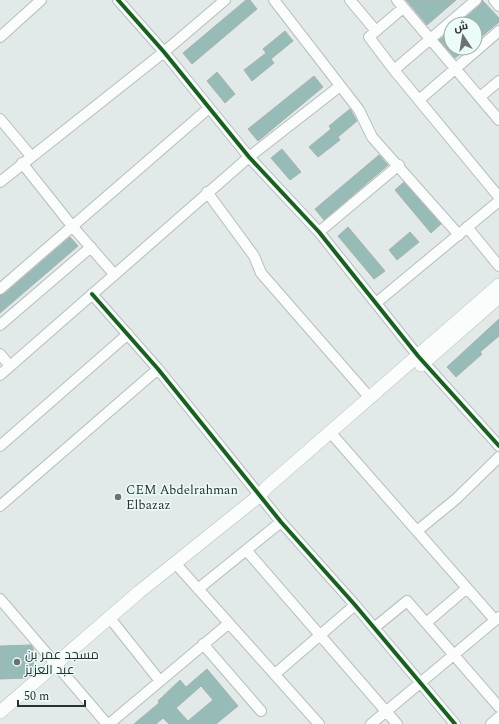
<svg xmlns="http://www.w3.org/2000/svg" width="499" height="724" viewBox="0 0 499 724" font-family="Spectral,Cairo,serif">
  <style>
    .building { fill: #97bcb8; stroke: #aab0af; fill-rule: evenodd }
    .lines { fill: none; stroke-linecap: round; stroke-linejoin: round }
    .minor-casing { stroke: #b7bdbc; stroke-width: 12 }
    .major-casing { stroke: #b7bdbc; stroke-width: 14 }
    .minor { stroke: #fbfcfc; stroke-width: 10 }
    .major { stroke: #fbfcfc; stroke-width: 13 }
    .cycleway-casing { stroke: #ebfbf8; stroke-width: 6 }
    .cycleway { stroke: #1b5e20; stroke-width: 4 }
    .poi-dot { fill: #6b7271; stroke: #ebfbf8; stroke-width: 1.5 }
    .labels { text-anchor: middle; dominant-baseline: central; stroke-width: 3; stroke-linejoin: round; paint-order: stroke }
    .poi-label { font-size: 13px; fill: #2b3130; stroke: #ebfbf8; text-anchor: start }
  </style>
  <rect width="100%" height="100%" fill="#e2eae9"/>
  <path class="building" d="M 246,0 L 250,0 L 257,9 L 192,64 L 183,53 Z
    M 406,0 L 456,0 L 427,25 Z
    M 482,0 L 499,18 L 499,22 L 475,42 L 475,24 L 458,24 L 480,5 Z
    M 451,30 L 451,48 L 468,48 L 455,58 L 439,40 Z
    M 285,31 L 293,41 L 271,59 L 274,63 L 252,81 L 244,70 L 266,53 L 263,49 Z
    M 217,72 L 235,94 L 225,103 L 207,81 Z
    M 314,76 L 323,87 L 258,141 L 248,129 Z
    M 350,109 L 357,121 L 338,137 L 340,140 L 318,157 L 309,147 L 331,129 L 329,126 Z
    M 282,149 L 301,172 L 290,180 L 271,158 Z
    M 379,155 L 388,165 L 324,220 L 315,209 Z
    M 404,182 L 441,224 L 431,233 L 395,190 Z
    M 348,227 L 385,271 L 374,279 L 338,236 Z
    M 410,232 L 419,242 L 397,260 L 389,250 Z
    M 70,237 L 78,246 L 0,313 L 0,295 L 4,294 Z
    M 499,319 L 499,336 L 480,352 L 482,354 L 456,377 L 447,367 Z
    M 31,645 L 33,648 L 34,672 L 27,678 L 0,679 L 0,646 Z
    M 207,669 L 238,706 L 216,724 L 169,724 L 163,718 L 156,724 L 134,724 L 159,703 L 158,701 L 180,680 L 186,687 ZM 201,686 L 213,700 L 188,721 L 176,708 Z"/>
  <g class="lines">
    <defs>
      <path id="minor" d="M 118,0 L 164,52 L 249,157 L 319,232 L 418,356 L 499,446
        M 274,0 L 359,110 L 372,137 L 459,235
        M 350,0 L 376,31 L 403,8
        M 397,0 L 499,120
        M 494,0 L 499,6
        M 376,31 L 369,37 L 394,70 L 499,197
        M 0,37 L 41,0
        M 394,70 L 476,0
        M 480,97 L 499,81
        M 419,100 L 499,31
        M 0,119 L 31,156
        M 22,163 L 72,226 L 114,274
        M 0,182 L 164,52 L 225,0
        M 207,192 L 254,256 L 261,273 L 370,398
        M 467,227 L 499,266
        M 319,232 L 399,165
        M 0,289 L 209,108
        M 92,294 L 158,369 L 281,522 L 355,605 L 455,724
        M 376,303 L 499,201
        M 0,325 L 91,247
        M 0,354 L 10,366
        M 0,375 L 249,157 L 340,86
        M 330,432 L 495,620
        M 0,446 L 128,334
        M 0,506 L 158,369
        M 417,531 L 456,499 L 499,457
        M 247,551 L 397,724
        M 175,563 L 319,724
        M 198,589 L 281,522
        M 0,599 L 107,724
        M 109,617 L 160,681
        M 426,623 L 467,588
        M 374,628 L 407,601 L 499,707
        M 203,644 L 261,711
        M 275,674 L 355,605
        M 109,724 L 228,624
        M 371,724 L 499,617
        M 491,724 L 499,717"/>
      <path id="major" d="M 421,365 L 499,297
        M 0,712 L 139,592 L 260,495 L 267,487 L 499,285"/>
    </defs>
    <use href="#minor" class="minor-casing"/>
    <use href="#major" class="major-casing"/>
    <use href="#minor" class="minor"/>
    <use href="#major" class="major"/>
    <defs>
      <path id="cycleway" d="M 118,0 L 164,52 L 249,157 L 319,232 L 418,356 L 499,446
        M 92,294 L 158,369 L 281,522 L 355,605 L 455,724"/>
    </defs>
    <use href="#cycleway" class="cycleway-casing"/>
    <use href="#cycleway" class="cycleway"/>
  </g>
  <g class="poi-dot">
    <circle cx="118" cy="497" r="4"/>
    <circle cx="17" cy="662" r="4"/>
  </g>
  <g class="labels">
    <g class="poi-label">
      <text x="126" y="490">CEM Abdelrahman<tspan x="126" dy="15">Elbazaz</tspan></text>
      <text x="25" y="655">مسجد عمر بن<tspan x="25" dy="15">عبد العزيز</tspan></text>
    </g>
  </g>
  <g transform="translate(463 36) rotate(348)"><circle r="19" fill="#ebfbf8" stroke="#9eaaa8"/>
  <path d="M0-3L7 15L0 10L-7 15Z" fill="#6b7271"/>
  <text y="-6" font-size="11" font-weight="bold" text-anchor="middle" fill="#2b3130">ش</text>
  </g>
  <path d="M18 700v6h67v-6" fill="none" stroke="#2b3130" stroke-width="2"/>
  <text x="24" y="700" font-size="12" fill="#2b3130" stroke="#ebfbf8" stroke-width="3" paint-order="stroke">50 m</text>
</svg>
